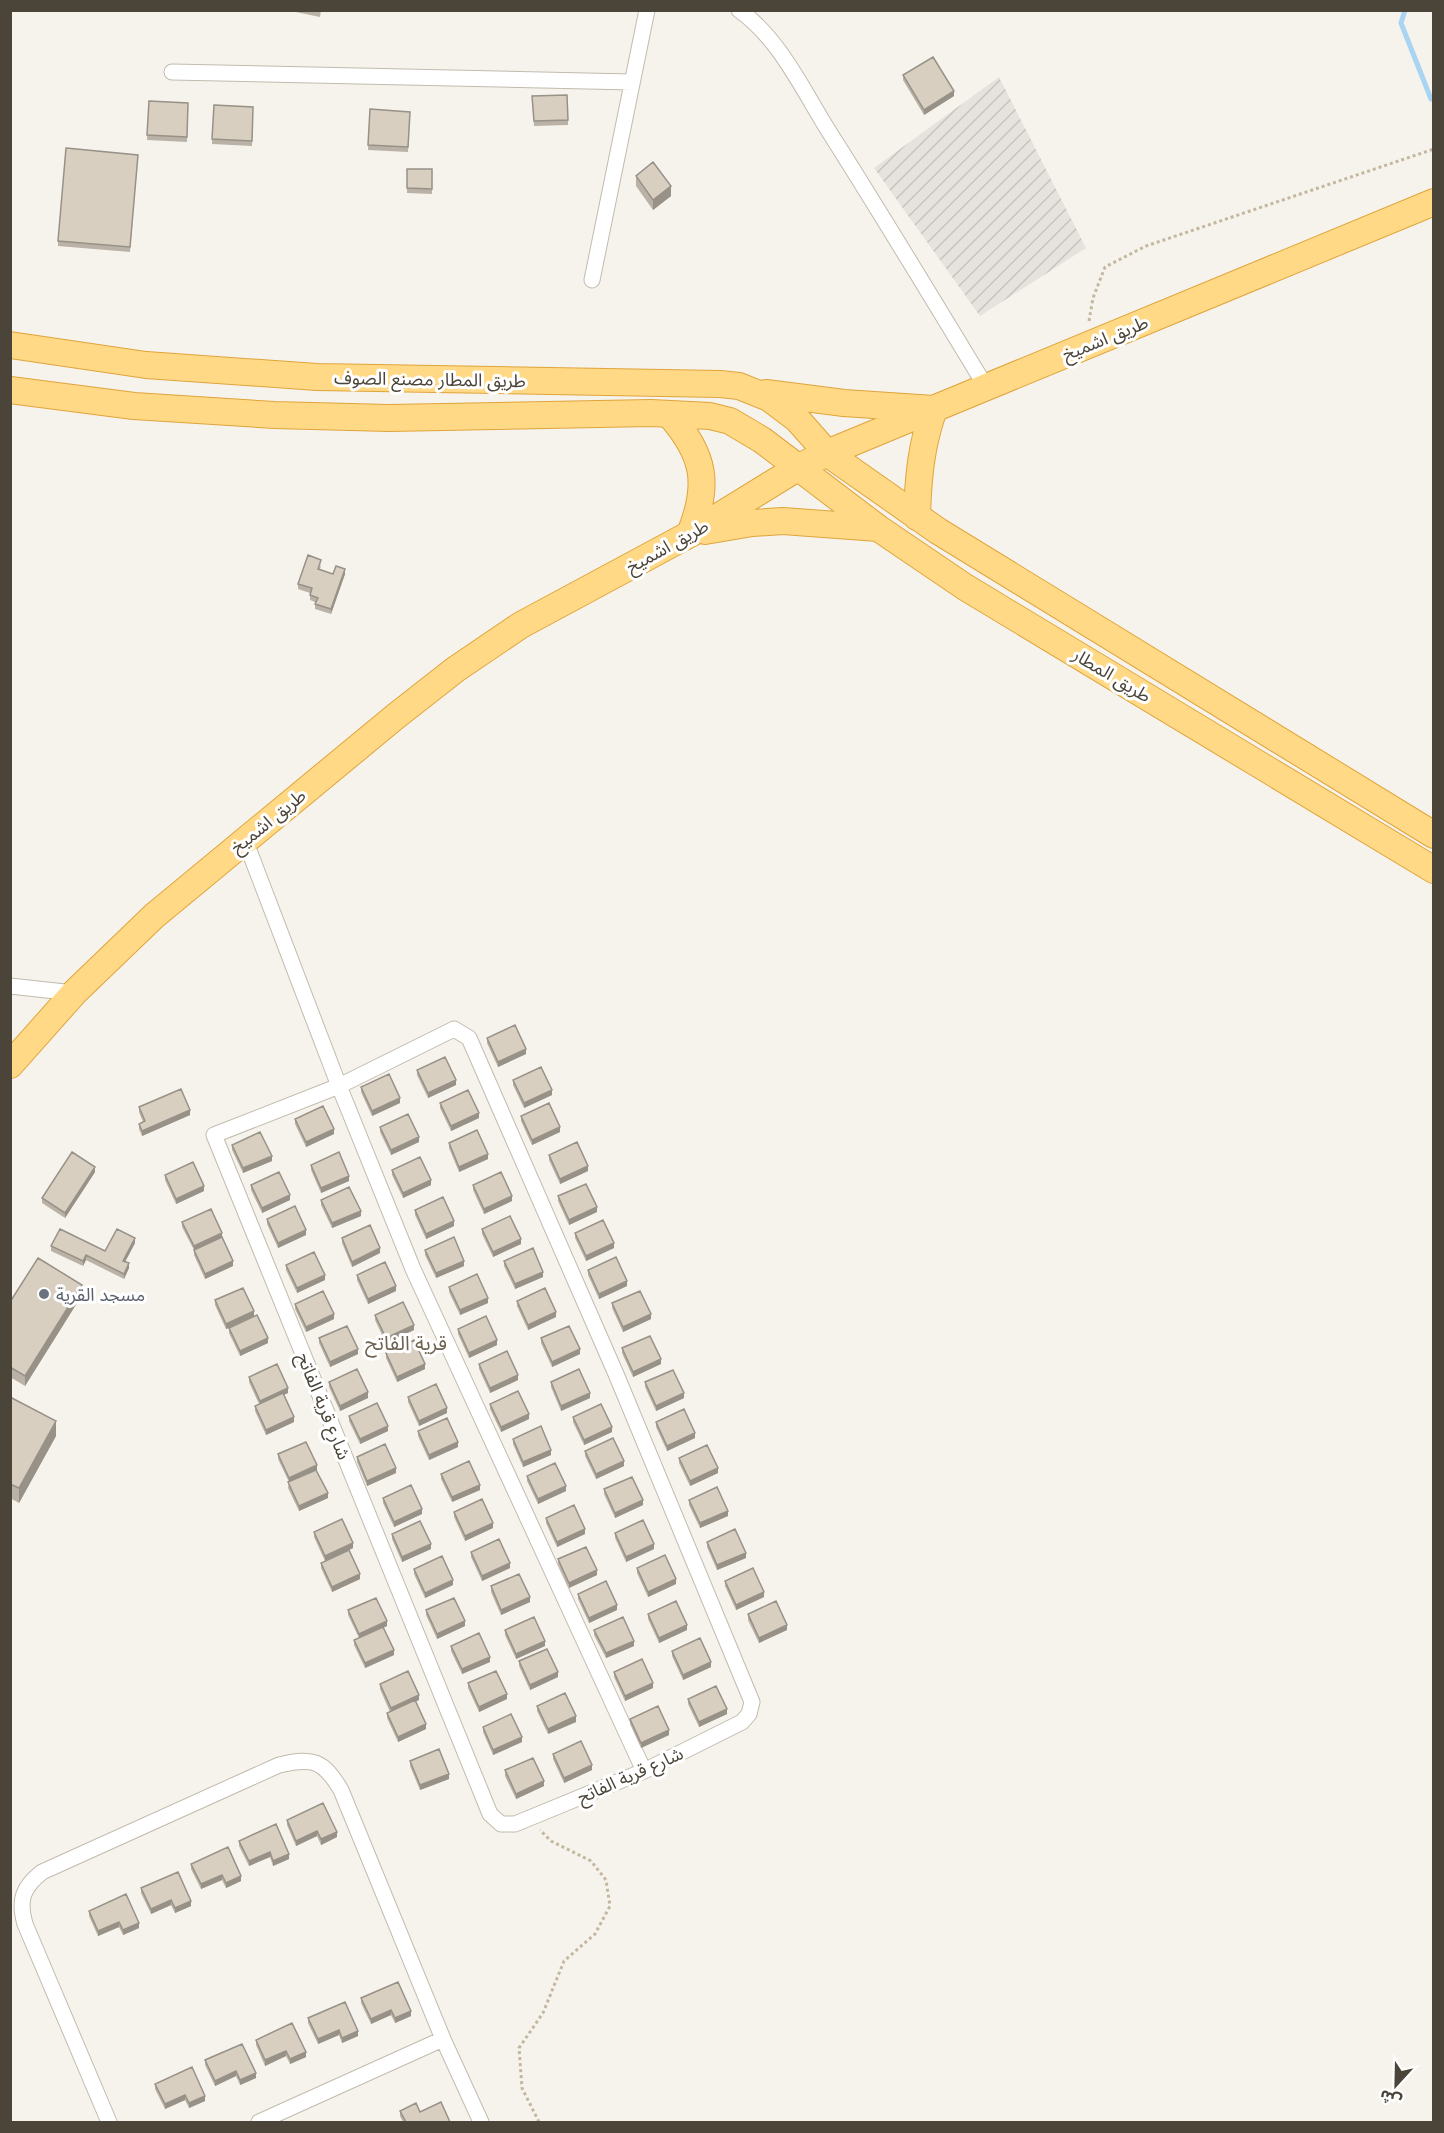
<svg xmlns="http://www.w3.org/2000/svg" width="1444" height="2133" viewBox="0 0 1444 2133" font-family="'PT Sans','Noto Sans Arabic',sans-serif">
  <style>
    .industrial { fill: url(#industrial-furrows) }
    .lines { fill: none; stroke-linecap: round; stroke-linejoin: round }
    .stream { stroke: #a9d4f2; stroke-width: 5 }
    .minor-casing { stroke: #c2bbae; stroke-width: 17 }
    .trunk-casing { stroke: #e0a43c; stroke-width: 28 }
    .path { stroke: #c4b79f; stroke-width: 3; stroke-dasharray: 3 3; stroke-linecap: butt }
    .minor { stroke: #fff; stroke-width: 15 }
    .trunk { stroke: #ffd985; stroke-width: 26 }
    .wall { fill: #bab2a6 }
    .shaded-wall { fill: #979187 }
    .building { fill: #d8cfc1; stroke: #979187; stroke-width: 1.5 }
    .worship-dot { fill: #6b7280; stroke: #fff; stroke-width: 2 }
    .labels { text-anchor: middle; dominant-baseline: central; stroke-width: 6; stroke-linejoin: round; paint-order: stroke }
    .street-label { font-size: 18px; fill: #4b4439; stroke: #fff }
    .worship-label { font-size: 18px; fill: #5b616d; stroke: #fff; text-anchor: start }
    .neighbourhood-label { font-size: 20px; fill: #6e6250; stroke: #fff }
  </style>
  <defs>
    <pattern id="industrial-furrows" width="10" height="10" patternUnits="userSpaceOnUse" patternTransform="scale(1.5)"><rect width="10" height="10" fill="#e6e2dd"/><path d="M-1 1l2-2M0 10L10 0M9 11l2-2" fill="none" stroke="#c7c3be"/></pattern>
  </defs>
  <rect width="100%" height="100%" fill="#f6f3ec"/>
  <path class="industrial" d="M 999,77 L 1086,248 L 980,316 L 874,168 Z"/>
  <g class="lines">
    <path class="stream" d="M 1405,10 L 1401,23 L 1431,99"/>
    <defs>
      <path id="minor" d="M 739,10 C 779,38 803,90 828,130 C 882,215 934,301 986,387
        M 172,72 L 632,82
        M 592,280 L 647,10
        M 245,840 L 339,1086 L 413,1269 L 644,1771
        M 10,986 L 74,993
        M 454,1029 L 469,1038 L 616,1374 L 752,1702 L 749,1714 L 742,1722 L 644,1771 L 515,1824 L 501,1824 L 490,1814 L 214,1135 L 339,1086 Z
        M 109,2122 L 25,1924 C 18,1900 23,1887 42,1872 L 279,1765 C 313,1757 323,1760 341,1790 L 443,2039 L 481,2122
        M 259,2122 L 443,2039"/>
      <path id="trunk" d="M 10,345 L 146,365 L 317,377 L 720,384 L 739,386 L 769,398 L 797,419 L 827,453 L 938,531 L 1434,835
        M 10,390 L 134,406 L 274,415 L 389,418 L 651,413 L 710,416 L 730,421 L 762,440 L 878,528 L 965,587 L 1434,870
        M 766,393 L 844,403 L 934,409 C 921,445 918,479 917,517
        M 669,414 C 705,455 710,484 690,534
        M 705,531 L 752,523 L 783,521 L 878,528
        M 10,1065 L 74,993 L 154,916 L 396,716 L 456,669 L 521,625 L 690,534 L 799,467 L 827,453 L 1434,202"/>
    </defs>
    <use href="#minor" class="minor-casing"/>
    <use href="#trunk" class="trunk-casing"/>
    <path class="path" d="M 1089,321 L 1093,298 L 1105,267 L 1146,246 L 1434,149
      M 539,2122 L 522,2088 L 519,2048 L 543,2013 L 564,1961 L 595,1934 L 610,1906 L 606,1880 L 591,1861 L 551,1841 L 540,1830"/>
    <use href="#minor" class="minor"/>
    <use href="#trunk" class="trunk"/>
  </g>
  <path class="wall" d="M 286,10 L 321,10 L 320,17 Z
    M 903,75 L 954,96 L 924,115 L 903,80 Z
    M 532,96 L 568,120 L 568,125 L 534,126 Z
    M 149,101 L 188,103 L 187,142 L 147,140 Z
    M 214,105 L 253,107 L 252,146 L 212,144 Z
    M 370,109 L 410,112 L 408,152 L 368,150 Z
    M 138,155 L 130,252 L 58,246 L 58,241 Z
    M 407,169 L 432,169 L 432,194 L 407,193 Z
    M 636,176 L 671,196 L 653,210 L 636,186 Z
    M 321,565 L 320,569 L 333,574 L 345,574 L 331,614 L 315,609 L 315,602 L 310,600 L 310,593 L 298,589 L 298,584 Z
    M 487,1038 L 526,1054 L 498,1067 L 487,1043 Z
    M 417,1070 L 456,1085 L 428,1098 L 417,1075 Z
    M 513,1080 L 552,1095 L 524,1108 L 513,1085 Z
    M 361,1087 L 400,1103 L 372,1116 L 361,1092 Z
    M 440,1103 L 479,1118 L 451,1131 L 440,1108 Z
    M 139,1107 L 190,1115 L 142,1136 L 139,1129 L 139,1124 L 143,1122 L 139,1112 Z
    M 521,1116 L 560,1132 L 532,1145 L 521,1121 Z
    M 295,1119 L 334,1134 L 306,1147 L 295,1124 Z
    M 380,1127 L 419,1142 L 391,1155 L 380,1132 Z
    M 449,1143 L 488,1159 L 459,1172 L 449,1148 Z
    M 232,1145 L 272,1161 L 243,1173 L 232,1150 Z
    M 549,1155 L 588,1171 L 560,1184 L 549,1160 Z
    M 311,1165 L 349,1181 L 321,1193 L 311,1170 Z
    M 392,1170 L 431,1185 L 403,1198 L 392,1175 Z
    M 95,1172 L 65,1218 L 42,1203 L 42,1198 Z
    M 165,1175 L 204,1191 L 176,1204 L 165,1180 Z
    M 251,1185 L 290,1200 L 262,1213 L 251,1190 Z
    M 473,1185 L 512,1201 L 484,1214 L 473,1190 Z
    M 558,1196 L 597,1212 L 569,1225 L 558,1201 Z
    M 321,1200 L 361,1216 L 332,1228 L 321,1205 Z
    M 415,1210 L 454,1226 L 426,1239 L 415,1215 Z
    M 267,1219 L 306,1235 L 278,1248 L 267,1224 Z
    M 182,1222 L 222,1237 L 233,1266 L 205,1279 L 194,1255 L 194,1250 L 182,1227 Z
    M 482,1229 L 521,1244 L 493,1257 L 482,1234 Z
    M 575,1233 L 614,1248 L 586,1261 L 575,1238 Z
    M 342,1238 L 380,1253 L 352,1267 L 342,1243 Z
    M 135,1243 L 125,1261 L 129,1268 L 124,1279 L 86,1260 L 83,1266 L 51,1251 L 51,1246 L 105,1251 Z
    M 425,1250 L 464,1266 L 436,1278 L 425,1255 Z
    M 504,1261 L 543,1277 L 515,1289 L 504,1266 Z
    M 286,1265 L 325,1280 L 297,1293 L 286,1270 Z
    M 588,1270 L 627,1286 L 599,1299 L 588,1275 Z
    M 357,1275 L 396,1291 L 368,1304 L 357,1280 Z
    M 449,1287 L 488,1303 L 460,1315 L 449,1292 Z
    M 82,1295 L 25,1386 L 10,1377 L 10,1302 Z
    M 215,1300 L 254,1316 L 268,1343 L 240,1356 L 229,1333 L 229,1328 L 226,1329 L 215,1305 Z
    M 517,1301 L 556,1317 L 528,1330 L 517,1306 Z
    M 612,1303 L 651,1319 L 623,1332 L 612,1308 Z
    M 295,1304 L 334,1319 L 306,1332 L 295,1309 Z
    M 375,1315 L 414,1330 L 386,1343 L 375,1320 Z
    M 458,1329 L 497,1345 L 469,1358 L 458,1334 Z
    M 319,1338 L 358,1354 L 330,1367 L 319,1343 Z
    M 541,1338 L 580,1354 L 552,1367 L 541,1343 Z
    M 622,1348 L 661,1364 L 633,1377 L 622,1353 Z
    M 386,1353 L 425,1369 L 397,1382 L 386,1358 Z
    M 479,1364 L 518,1380 L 490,1393 L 479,1369 Z
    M 249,1377 L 288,1393 L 283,1395 L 294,1422 L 266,1435 L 255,1411 L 255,1406 L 259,1404 L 249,1382 Z
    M 329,1382 L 368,1398 L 340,1411 L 329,1387 Z
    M 551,1382 L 590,1398 L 561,1411 L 551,1387 Z
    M 645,1382 L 684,1398 L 656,1411 L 645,1387 Z
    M 10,1397 L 56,1436 L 19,1503 L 10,1498 Z
    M 408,1397 L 447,1413 L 419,1426 L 408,1402 Z
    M 490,1404 L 529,1419 L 501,1432 L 490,1409 Z
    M 349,1416 L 388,1431 L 360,1444 L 349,1421 Z
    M 573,1417 L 612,1432 L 584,1445 L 573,1422 Z
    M 656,1422 L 695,1438 L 667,1451 L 656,1427 Z
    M 418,1431 L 458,1447 L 429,1460 L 418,1436 Z
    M 513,1439 L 551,1455 L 523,1467 L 513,1444 Z
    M 585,1451 L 624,1466 L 596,1479 L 585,1456 Z
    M 278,1454 L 328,1498 L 299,1511 L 288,1488 L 289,1482 L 278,1459 Z
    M 357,1457 L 396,1473 L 367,1486 L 357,1462 Z
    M 679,1458 L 718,1473 L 690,1486 L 679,1463 Z
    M 441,1474 L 480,1490 L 452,1502 L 441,1479 Z
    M 527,1476 L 566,1491 L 538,1504 L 527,1481 Z
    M 604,1489 L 643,1505 L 615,1518 L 604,1494 Z
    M 383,1498 L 422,1514 L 394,1527 L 383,1503 Z
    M 689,1500 L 728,1516 L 700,1528 L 689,1505 Z
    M 454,1512 L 493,1528 L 465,1541 L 454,1517 Z
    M 546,1518 L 585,1534 L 557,1547 L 546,1523 Z
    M 314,1532 L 353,1548 L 325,1561 L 314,1537 Z
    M 615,1533 L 654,1549 L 626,1562 L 615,1538 Z
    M 392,1534 L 431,1549 L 402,1562 L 392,1539 Z
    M 707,1542 L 746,1558 L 717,1570 L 707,1547 Z
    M 471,1552 L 510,1568 L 482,1581 L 471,1557 Z
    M 558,1559 L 597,1575 L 569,1588 L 558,1564 Z
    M 321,1563 L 360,1579 L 332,1592 L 321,1568 Z
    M 637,1568 L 676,1584 L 648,1597 L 637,1573 Z
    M 414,1569 L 453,1585 L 425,1598 L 414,1574 Z
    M 725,1581 L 764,1597 L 736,1610 L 725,1586 Z
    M 491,1586 L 530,1602 L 501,1615 L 491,1592 Z
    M 578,1594 L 617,1610 L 589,1623 L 578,1599 Z
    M 348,1610 L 387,1626 L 383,1628 L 394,1655 L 365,1668 L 354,1645 L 354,1640 L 359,1638 L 348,1615 Z
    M 426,1610 L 465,1626 L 437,1639 L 426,1615 Z
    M 648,1614 L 687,1630 L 659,1643 L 648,1619 Z
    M 748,1614 L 787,1630 L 759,1643 L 748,1620 Z
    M 505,1630 L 545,1646 L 516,1659 L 505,1635 Z
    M 594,1630 L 634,1646 L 606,1658 L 594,1635 Z
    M 451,1646 L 490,1662 L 462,1674 L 451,1651 Z
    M 672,1651 L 711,1667 L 683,1680 L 672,1656 Z
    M 519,1661 L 558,1677 L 530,1690 L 519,1666 Z
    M 614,1672 L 653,1688 L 625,1701 L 614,1677 Z
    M 468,1683 L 507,1699 L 479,1712 L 468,1688 Z
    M 380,1684 L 419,1700 L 416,1701 L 426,1729 L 398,1742 L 387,1718 L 387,1713 L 390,1712 L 380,1689 Z
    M 688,1699 L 727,1714 L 699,1727 L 688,1704 Z
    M 537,1706 L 576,1722 L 548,1734 L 537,1711 Z
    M 630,1719 L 669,1735 L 641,1748 L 630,1724 Z
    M 483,1727 L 522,1742 L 493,1755 L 483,1732 Z
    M 553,1754 L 592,1770 L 564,1783 L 553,1759 Z
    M 410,1761 L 449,1779 L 420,1790 L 410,1766 Z
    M 505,1770 L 544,1786 L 516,1799 L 505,1776 Z
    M 287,1820 L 337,1837 L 321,1845 L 317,1836 L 296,1846 L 287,1825 Z
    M 239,1841 L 289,1859 L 273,1866 L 270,1857 L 249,1866 L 239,1846 Z
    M 191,1864 L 241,1881 L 226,1888 L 222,1880 L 201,1889 L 191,1869 Z
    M 141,1888 L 191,1906 L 175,1913 L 171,1905 L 151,1914 L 141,1893 Z
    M 89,1911 L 139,1928 L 123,1935 L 119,1927 L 98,1936 L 89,1916 Z
    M 361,1998 L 411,2016 L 395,2023 L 391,2015 L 371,2024 L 361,2003 Z
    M 308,2018 L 358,2036 L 342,2043 L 339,2035 L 318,2044 L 308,2023 Z
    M 256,2040 L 306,2057 L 290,2064 L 286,2056 L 265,2066 L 256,2045 Z
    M 205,2060 L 256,2078 L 240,2085 L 236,2076 L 215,2086 L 205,2065 Z
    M 155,2084 L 205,2101 L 189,2108 L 185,2100 L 165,2109 L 155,2089 Z
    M 400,2111 L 420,2112 L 450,2122 L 403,2122 L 400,2116 Z"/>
  <path class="shaded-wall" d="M 954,91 L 954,96 L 924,115 L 924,110 Z
    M 671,186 L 671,196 L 653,210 L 653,200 Z
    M 345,569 L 345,574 L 331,614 L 331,609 Z
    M 526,1049 L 526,1054 L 498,1067 L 498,1062 Z
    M 456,1080 L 456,1085 L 428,1098 L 428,1093 Z
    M 552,1090 L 552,1095 L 524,1108 L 524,1103 Z
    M 400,1098 L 400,1103 L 372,1116 L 372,1111 Z
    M 190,1110 L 190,1115 L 142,1136 L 142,1131 Z
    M 479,1113 L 479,1118 L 451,1131 L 451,1126 Z
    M 560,1127 L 560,1132 L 532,1145 L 532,1140 Z
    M 334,1129 L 334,1134 L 306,1147 L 306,1142 Z
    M 419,1137 L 419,1142 L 391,1155 L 391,1150 Z
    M 488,1154 L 488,1159 L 459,1172 L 459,1167 Z
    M 272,1156 L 272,1161 L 243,1173 L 243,1168 Z
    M 588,1166 L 588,1171 L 560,1184 L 560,1179 Z
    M 95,1167 L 95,1172 L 65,1218 L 65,1213 Z
    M 349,1176 L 349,1181 L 321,1193 L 321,1188 Z
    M 431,1180 L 431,1185 L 403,1198 L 403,1193 Z
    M 204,1186 L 204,1191 L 176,1204 L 176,1199 Z
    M 290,1195 L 290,1200 L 262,1213 L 262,1208 Z
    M 512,1196 L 512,1201 L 484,1214 L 484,1209 Z
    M 597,1207 L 597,1212 L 569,1225 L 569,1220 Z
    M 361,1211 L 361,1216 L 332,1228 L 332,1223 Z
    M 454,1221 L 454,1226 L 426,1239 L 426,1234 Z
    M 306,1230 L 306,1235 L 278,1248 L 278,1243 Z
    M 222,1233 L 222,1238 L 194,1251 L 194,1246 Z
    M 135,1238 L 135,1243 L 123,1266 L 123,1261 Z
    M 521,1239 L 521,1244 L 493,1257 L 493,1252 Z
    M 614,1243 L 614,1248 L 586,1261 L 586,1256 Z
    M 380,1248 L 380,1253 L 352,1267 L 352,1262 Z
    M 86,1255 L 86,1260 L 83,1266 L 83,1261 Z
    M 233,1261 L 233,1266 L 205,1279 L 205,1274 Z
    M 464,1261 L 464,1266 L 436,1278 L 436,1273 Z
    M 129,1263 L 129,1268 L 124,1279 L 124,1274 Z
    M 543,1272 L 543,1277 L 515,1289 L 515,1284 Z
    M 325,1275 L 325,1280 L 297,1293 L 297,1288 Z
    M 627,1281 L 627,1286 L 599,1299 L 599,1294 Z
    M 82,1285 L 82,1295 L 25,1386 L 25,1376 Z
    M 396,1286 L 396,1291 L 368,1304 L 368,1299 Z
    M 488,1298 L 488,1303 L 460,1315 L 460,1310 Z
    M 254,1311 L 254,1316 L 226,1329 L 226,1324 Z
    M 556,1312 L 556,1317 L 528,1330 L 528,1325 Z
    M 334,1314 L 334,1319 L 306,1332 L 306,1327 Z
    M 651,1314 L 651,1319 L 623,1332 L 623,1327 Z
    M 414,1325 L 414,1330 L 386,1343 L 386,1338 Z
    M 268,1338 L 268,1343 L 240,1356 L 240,1351 Z
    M 497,1340 L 497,1345 L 469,1358 L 469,1353 Z
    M 358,1349 L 358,1354 L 330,1367 L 330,1362 Z
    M 580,1349 L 580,1354 L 552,1367 L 552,1362 Z
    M 661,1359 L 661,1364 L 633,1377 L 633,1372 Z
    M 425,1364 L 425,1369 L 397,1382 L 397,1377 Z
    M 518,1375 L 518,1380 L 490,1393 L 490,1388 Z
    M 288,1388 L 288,1393 L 260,1406 L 260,1401 Z
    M 368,1392 L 368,1398 L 340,1411 L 340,1406 Z
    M 590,1393 L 590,1398 L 561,1411 L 561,1406 Z
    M 684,1393 L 684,1398 L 656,1411 L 656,1406 Z
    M 447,1408 L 447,1413 L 419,1426 L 419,1421 Z
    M 529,1414 L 529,1419 L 501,1432 L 501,1427 Z
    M 294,1417 L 294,1422 L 266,1435 L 266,1430 Z
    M 56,1421 L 56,1436 L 19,1503 L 19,1488 Z
    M 388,1426 L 388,1431 L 360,1444 L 360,1439 Z
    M 612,1427 L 612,1432 L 584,1445 L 584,1440 Z
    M 695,1433 L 695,1438 L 667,1451 L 667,1446 Z
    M 458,1442 L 458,1447 L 429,1460 L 429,1455 Z
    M 551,1450 L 551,1455 L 523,1467 L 523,1462 Z
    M 624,1461 L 624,1466 L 596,1479 L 596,1474 Z
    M 317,1465 L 317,1470 L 289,1483 L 289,1478 Z
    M 396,1468 L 396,1473 L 367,1486 L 367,1481 Z
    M 718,1468 L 718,1473 L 690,1486 L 690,1481 Z
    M 480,1485 L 480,1490 L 452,1502 L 452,1497 Z
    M 566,1486 L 566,1491 L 538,1504 L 538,1499 Z
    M 328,1493 L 328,1498 L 299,1511 L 299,1506 Z
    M 643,1500 L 643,1505 L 615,1518 L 615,1513 Z
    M 422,1509 L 422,1514 L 394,1527 L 394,1522 Z
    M 728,1511 L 728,1516 L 700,1528 L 700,1523 Z
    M 493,1523 L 493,1528 L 465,1541 L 465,1536 Z
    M 585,1529 L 585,1534 L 557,1547 L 557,1542 Z
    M 353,1543 L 353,1548 L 325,1561 L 325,1556 Z
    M 431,1544 L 431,1549 L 402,1562 L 402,1557 Z
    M 654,1544 L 654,1549 L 626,1562 L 626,1557 Z
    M 746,1553 L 746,1558 L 717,1570 L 717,1565 Z
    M 510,1563 L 510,1568 L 482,1581 L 482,1576 Z
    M 597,1570 L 597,1575 L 569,1588 L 569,1583 Z
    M 360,1574 L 360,1579 L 332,1592 L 332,1587 Z
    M 676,1579 L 676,1584 L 648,1597 L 648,1592 Z
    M 453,1580 L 453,1585 L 425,1598 L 425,1593 Z
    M 764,1592 L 764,1597 L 736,1610 L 736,1605 Z
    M 530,1597 L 530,1602 L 501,1615 L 501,1610 Z
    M 617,1605 L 617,1610 L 589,1623 L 589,1618 Z
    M 387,1621 L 387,1626 L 359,1639 L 359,1634 Z
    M 465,1621 L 465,1626 L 437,1639 L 437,1634 Z
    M 687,1625 L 687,1630 L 659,1643 L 659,1638 Z
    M 787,1625 L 787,1630 L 759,1643 L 759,1638 Z
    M 545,1641 L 545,1646 L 516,1659 L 516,1654 Z
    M 634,1641 L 634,1646 L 606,1658 L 606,1653 Z
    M 394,1650 L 394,1655 L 365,1668 L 365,1663 Z
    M 490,1657 L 490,1662 L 462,1674 L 462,1669 Z
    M 711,1662 L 711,1667 L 683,1680 L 683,1675 Z
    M 558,1672 L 558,1677 L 530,1690 L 530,1685 Z
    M 653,1683 L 653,1688 L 625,1701 L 625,1696 Z
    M 507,1694 L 507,1699 L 479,1712 L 479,1707 Z
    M 419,1695 L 419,1700 L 391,1713 L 391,1708 Z
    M 727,1709 L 727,1714 L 699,1727 L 699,1722 Z
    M 576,1716 L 576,1722 L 548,1734 L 548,1729 Z
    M 426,1724 L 426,1729 L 398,1742 L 398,1737 Z
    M 669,1730 L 669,1735 L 641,1748 L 641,1743 Z
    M 522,1737 L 522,1742 L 493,1755 L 493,1750 Z
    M 592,1765 L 592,1770 L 564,1783 L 564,1778 Z
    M 449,1774 L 449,1779 L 420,1790 L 420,1785 Z
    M 544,1781 L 544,1786 L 516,1799 L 516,1794 Z
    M 317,1831 L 317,1836 L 296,1846 L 296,1841 Z
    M 337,1832 L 337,1837 L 321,1845 L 321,1839 Z
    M 270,1852 L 270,1857 L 249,1866 L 249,1861 Z
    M 289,1854 L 289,1859 L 273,1866 L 273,1861 Z
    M 222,1875 L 222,1880 L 201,1889 L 201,1884 Z
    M 241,1876 L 241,1881 L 226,1888 L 226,1883 Z
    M 171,1900 L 171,1905 L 151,1914 L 151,1909 Z
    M 191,1901 L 191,1906 L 175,1913 L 175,1908 Z
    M 119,1922 L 119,1927 L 98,1936 L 98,1931 Z
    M 139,1923 L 139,1928 L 123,1935 L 123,1930 Z
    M 391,2010 L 391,2015 L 371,2024 L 371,2019 Z
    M 411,2011 L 411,2016 L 395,2023 L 395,2018 Z
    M 339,2030 L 339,2035 L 318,2044 L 318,2039 Z
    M 358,2031 L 358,2036 L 342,2043 L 342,2038 Z
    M 286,2051 L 286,2056 L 265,2066 L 265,2060 Z
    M 306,2052 L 306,2057 L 290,2064 L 290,2059 Z
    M 236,2071 L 236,2076 L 215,2086 L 215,2081 Z
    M 256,2073 L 256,2078 L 240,2085 L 240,2080 Z
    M 185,2095 L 185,2100 L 165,2109 L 165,2104 Z
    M 205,2096 L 205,2101 L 189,2108 L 189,2103 Z"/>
  <path class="building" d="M 933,57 L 954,91 L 924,110 L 903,75 Z
    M 567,95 L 568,120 L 534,121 L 532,96 Z
    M 149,101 L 188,103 L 187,137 L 147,135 Z
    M 214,105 L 253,107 L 252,141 L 212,139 Z
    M 370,109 L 410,112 L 408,147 L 368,145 Z
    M 66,148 L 138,155 L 130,247 L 58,241 Z
    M 653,162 L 671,186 L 653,200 L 636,176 Z
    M 407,169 L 432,169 L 432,189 L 407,188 Z
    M 308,555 L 321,560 L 318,569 L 333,574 L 336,566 L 345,569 L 331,609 L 315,604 L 318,598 L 310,595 L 312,588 L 298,584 Z
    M 515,1025 L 526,1049 L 498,1062 L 487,1038 Z
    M 445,1057 L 456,1080 L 428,1093 L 417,1070 Z
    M 541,1067 L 552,1090 L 524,1103 L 513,1080 Z
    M 389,1074 L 400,1098 L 372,1111 L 361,1087 Z
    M 181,1089 L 190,1110 L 142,1131 L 139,1124 L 145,1121 L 139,1107 Z
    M 468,1090 L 479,1113 L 451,1126 L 440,1103 Z
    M 549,1103 L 560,1127 L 532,1140 L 521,1116 Z
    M 323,1106 L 334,1129 L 306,1142 L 295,1119 Z
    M 408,1114 L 419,1137 L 391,1150 L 380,1127 Z
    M 477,1130 L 488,1154 L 459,1167 L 449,1143 Z
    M 260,1132 L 272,1156 L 243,1168 L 232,1145 Z
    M 577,1142 L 588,1166 L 560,1179 L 549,1155 Z
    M 72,1152 L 95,1167 L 65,1213 L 42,1198 Z
    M 339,1152 L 349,1176 L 321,1188 L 311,1165 Z
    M 420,1157 L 431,1180 L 403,1193 L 392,1170 Z
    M 193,1162 L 204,1186 L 176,1199 L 165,1175 Z
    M 279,1172 L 290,1195 L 262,1208 L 251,1185 Z
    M 501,1172 L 512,1196 L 484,1209 L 473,1185 Z
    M 586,1184 L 597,1207 L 569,1220 L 558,1196 Z
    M 349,1187 L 361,1211 L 332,1223 L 321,1200 Z
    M 443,1197 L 454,1221 L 426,1234 L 415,1210 Z
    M 295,1206 L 306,1230 L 278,1243 L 267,1219 Z
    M 211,1209 L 222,1233 L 194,1246 L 182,1222 Z
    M 510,1216 L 521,1239 L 493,1252 L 482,1229 Z
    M 603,1220 L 614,1243 L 586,1256 L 575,1233 Z
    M 370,1225 L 380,1248 L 352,1262 L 342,1238 Z
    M 60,1229 L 105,1251 L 117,1229 L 135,1238 L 123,1261 L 129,1263 L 124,1274 L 86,1255 L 83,1261 L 51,1246 Z
    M 222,1237 L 233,1261 L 205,1274 L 194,1250 Z
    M 454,1237 L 464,1261 L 436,1273 L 425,1250 Z
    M 533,1248 L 543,1272 L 515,1284 L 504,1261 Z
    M 314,1252 L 325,1275 L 297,1288 L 286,1265 Z
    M 616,1257 L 627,1281 L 599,1294 L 588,1270 Z
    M 38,1258 L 82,1285 L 25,1376 L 10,1367 L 10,1302 Z
    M 385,1262 L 396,1286 L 368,1299 L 357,1275 Z
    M 477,1274 L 488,1298 L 460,1310 L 449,1287 Z
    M 243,1288 L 254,1311 L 226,1324 L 215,1300 Z
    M 545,1288 L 556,1312 L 528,1325 L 517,1301 Z
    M 323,1291 L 334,1314 L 306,1327 L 295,1304 Z
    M 640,1291 L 651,1314 L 623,1327 L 612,1303 Z
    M 403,1302 L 414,1325 L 386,1338 L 375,1315 Z
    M 257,1315 L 268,1338 L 240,1351 L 229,1328 Z
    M 486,1316 L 497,1340 L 469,1353 L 458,1329 Z
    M 347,1326 L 358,1349 L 330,1362 L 319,1338 Z
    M 569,1326 L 580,1349 L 552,1362 L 541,1338 Z
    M 650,1336 L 661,1359 L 633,1372 L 622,1348 Z
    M 414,1340 L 425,1364 L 397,1377 L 386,1353 Z
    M 507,1351 L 518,1375 L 490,1388 L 479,1364 Z
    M 277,1364 L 288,1388 L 260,1401 L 249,1377 Z
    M 357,1369 L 368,1392 L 340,1406 L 329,1382 Z
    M 579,1369 L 590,1393 L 561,1406 L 551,1382 Z
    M 673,1370 L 684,1393 L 656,1406 L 645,1382 Z
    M 436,1384 L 447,1408 L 419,1421 L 408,1397 Z
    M 518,1391 L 529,1414 L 501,1427 L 490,1404 Z
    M 283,1393 L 294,1417 L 266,1430 L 255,1406 Z
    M 10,1397 L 56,1421 L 19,1488 L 10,1484 Z
    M 377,1403 L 388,1426 L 360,1439 L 349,1416 Z
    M 601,1404 L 612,1427 L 584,1440 L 573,1417 Z
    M 684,1409 L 695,1433 L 667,1446 L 656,1422 Z
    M 447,1418 L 458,1442 L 429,1455 L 418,1431 Z
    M 541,1426 L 551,1450 L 523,1462 L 513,1439 Z
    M 613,1438 L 624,1461 L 596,1474 L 585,1451 Z
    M 306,1442 L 317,1465 L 289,1478 L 278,1454 Z
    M 385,1444 L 396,1468 L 367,1481 L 357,1457 Z
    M 707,1445 L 718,1468 L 690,1481 L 679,1458 Z
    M 469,1461 L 480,1485 L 452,1497 L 441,1474 Z
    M 555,1463 L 566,1486 L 538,1499 L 527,1476 Z
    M 316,1470 L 328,1493 L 299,1506 L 288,1482 Z
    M 632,1477 L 643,1500 L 615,1513 L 604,1489 Z
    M 411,1485 L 422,1509 L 394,1522 L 383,1498 Z
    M 717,1487 L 728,1511 L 700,1523 L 689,1500 Z
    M 482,1499 L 493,1523 L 465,1536 L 454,1512 Z
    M 574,1505 L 585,1529 L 557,1542 L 546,1518 Z
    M 342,1519 L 353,1543 L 325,1556 L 314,1532 Z
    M 643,1520 L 654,1544 L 626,1557 L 615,1533 Z
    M 420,1521 L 431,1544 L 402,1557 L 392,1534 Z
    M 735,1529 L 746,1553 L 717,1565 L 707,1542 Z
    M 499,1539 L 510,1563 L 482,1576 L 471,1552 Z
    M 586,1547 L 597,1570 L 569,1583 L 558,1559 Z
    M 349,1550 L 360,1574 L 332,1587 L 321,1563 Z
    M 665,1555 L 676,1579 L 648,1592 L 637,1568 Z
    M 442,1556 L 453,1580 L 425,1593 L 414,1569 Z
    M 753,1568 L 764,1592 L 736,1605 L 725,1581 Z
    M 519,1574 L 530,1597 L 501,1610 L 491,1586 Z
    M 606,1581 L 617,1605 L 589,1618 L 578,1594 Z
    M 376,1598 L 387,1621 L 359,1634 L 348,1610 Z
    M 454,1598 L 465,1621 L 437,1634 L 426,1610 Z
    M 676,1601 L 687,1625 L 659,1638 L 648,1614 Z
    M 776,1601 L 787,1625 L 759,1638 L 748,1614 Z
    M 534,1617 L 545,1641 L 516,1654 L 505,1630 Z
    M 623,1617 L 634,1641 L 606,1653 L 594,1630 Z
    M 383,1627 L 394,1650 L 365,1663 L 354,1640 Z
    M 479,1633 L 490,1657 L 462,1669 L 451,1646 Z
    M 700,1638 L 711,1662 L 683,1675 L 672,1651 Z
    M 547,1649 L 558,1672 L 530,1685 L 519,1661 Z
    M 642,1659 L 653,1683 L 625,1696 L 614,1672 Z
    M 408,1671 L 419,1695 L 391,1708 L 380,1684 Z
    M 496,1671 L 507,1694 L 479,1707 L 468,1683 Z
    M 716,1686 L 727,1709 L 699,1722 L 688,1699 Z
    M 565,1693 L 576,1716 L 548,1729 L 537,1706 Z
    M 415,1700 L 426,1724 L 398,1737 L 387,1713 Z
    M 658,1706 L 669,1730 L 641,1743 L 630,1719 Z
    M 511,1714 L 522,1737 L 493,1750 L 483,1727 Z
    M 581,1741 L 592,1765 L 564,1778 L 553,1754 Z
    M 439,1749 L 449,1774 L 420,1785 L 410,1761 Z
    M 533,1758 L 544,1781 L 516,1794 L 505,1770 Z
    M 323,1803 L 337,1832 L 321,1839 L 317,1831 L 296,1841 L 287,1820 Z
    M 276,1824 L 289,1854 L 273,1861 L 270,1852 L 249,1861 L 239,1841 Z
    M 228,1847 L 241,1876 L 226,1883 L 222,1875 L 201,1884 L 191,1864 Z
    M 178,1872 L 191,1901 L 175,1908 L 171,1900 L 151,1909 L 141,1888 Z
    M 126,1894 L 139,1923 L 123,1930 L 119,1922 L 98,1931 L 89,1911 Z
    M 398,1982 L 411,2011 L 395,2018 L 391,2010 L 371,2019 L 361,1998 Z
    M 345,2002 L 358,2031 L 342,2038 L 339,2030 L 318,2039 L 308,2018 Z
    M 292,2023 L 306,2052 L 290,2059 L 286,2051 L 265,2060 L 256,2040 Z
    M 242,2044 L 256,2073 L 240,2080 L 236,2071 L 215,2081 L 205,2060 Z
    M 192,2067 L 205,2096 L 189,2103 L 185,2095 L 165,2104 L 155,2084 Z
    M 441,2102 L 450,2122 L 406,2122 L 400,2111 L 416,2103 L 420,2112 Z"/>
  <circle class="worship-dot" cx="44" cy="1294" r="6"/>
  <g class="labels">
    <g class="street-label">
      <text transform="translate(1105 338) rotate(-22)">طريق اشميخ</text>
      <text transform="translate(430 379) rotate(1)">طريق المطار مصنع الصوف</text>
      <text transform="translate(667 546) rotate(-29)">طريق اشميخ</text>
      <text transform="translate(1112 675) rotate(31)">طريق المطار</text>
      <text transform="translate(268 821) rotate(-39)">طريق اشميخ</text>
      <text transform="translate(324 1406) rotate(68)">شارع قرية الفاتح</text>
      <text transform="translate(630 1775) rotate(-24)">شارع قرية الفاتح</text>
    </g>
    <g class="worship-label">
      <text x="56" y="1294">مسجد القرية</text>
    </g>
    <g class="neighbourhood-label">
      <text x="406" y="1343">قرية الفاتح</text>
    </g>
  </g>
  <rect width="1444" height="2133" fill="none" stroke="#4b4439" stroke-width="24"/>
  <g transform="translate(1396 2085) rotate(202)" stroke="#ffffff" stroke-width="4.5" paint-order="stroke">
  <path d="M0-4.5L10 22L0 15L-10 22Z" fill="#4b4439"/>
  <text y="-9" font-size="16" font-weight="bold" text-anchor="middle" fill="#4b4439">ش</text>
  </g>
</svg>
